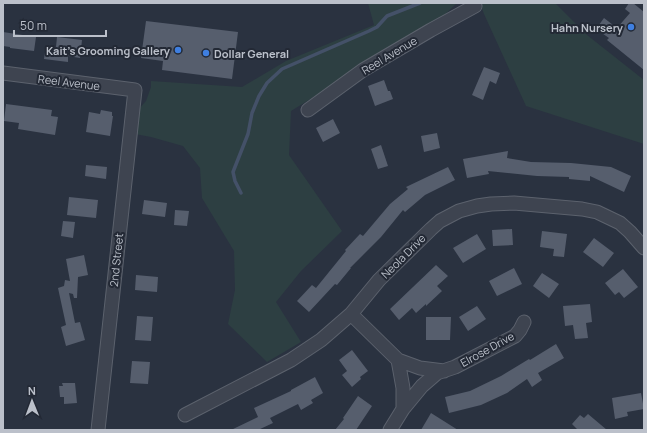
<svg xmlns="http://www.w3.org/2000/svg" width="647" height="433" viewBox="0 0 647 433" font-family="Manrope,sans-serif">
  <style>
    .green { fill: #2d3f42 }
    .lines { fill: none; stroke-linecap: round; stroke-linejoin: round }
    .stream { stroke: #445168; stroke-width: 3.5 }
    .building { fill: #565e6d }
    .minor-casing { stroke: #5c626d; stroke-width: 15 }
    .minor { stroke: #3e4450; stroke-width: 13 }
    .shop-dot { fill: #3f7fe0; stroke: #232935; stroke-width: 1.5 }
    .labels { text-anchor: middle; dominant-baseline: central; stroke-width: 4; stroke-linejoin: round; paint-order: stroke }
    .poi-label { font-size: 11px; font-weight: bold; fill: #bbc0ca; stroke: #232935; text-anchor: end }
    .street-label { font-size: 11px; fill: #bbc0ca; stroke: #232935 }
  </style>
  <rect width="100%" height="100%" fill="#2a3240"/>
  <path class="green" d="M 368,3 L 457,3 L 440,19 L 291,111 L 289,155 L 342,231 L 301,271 L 276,302 L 301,342 L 267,362 L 228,324 L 235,290 L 234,251 L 202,198 L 200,168 L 183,146 L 151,137 L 135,134 L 139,109 L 146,101 L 151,87 L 151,81 L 242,87 L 286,61 L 374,25 Z
    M 480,3 L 555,3 L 587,35 L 644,80 L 644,144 L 526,106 L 484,14 Z"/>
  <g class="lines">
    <path class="stream" d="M 241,193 L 235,181 L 233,172 L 248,134 L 252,113 L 259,96 L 267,83 L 282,69 L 369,31 L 377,27 L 387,16 L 420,3"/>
  </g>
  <path class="building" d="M 629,3 L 633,3 L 644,12 L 644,70 L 607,40 L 609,38 L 596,29 L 604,18 L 617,28 L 630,13 L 625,9 Z
    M 146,21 L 238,32 L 232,79 L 162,70 L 163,61 L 141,58 Z
    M 3,32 L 36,37 L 34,51 L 10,48 L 10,47 L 3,46 Z
    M 57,37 L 82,40 L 80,58 L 68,56 L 68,62 L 44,59 L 46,46 L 56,47 Z
    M 484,67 L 500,73 L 496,84 L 490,81 L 483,100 L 472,95 Z
    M 384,80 L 388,91 L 390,91 L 393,99 L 375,106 L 368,86 Z
    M 6,104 L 52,110 L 51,116 L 58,117 L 55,135 L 18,129 L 19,123 L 4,121 Z
    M 101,110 L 112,112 L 112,116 L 113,116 L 110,136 L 86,132 L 89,112 L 100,114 Z
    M 333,119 L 340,133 L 323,142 L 316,128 Z
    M 437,133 L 440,148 L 424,152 L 421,136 Z
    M 381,145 L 388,166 L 378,169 L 371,149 Z
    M 508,151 L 507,158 L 531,162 L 571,163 L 611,167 L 631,176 L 624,192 L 590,176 L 590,181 L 569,179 L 569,177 L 537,176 L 488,171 L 489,174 L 467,178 L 463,159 Z
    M 86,165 L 107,167 L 106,179 L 85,176 Z
    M 448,167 L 455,180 L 425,195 L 405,212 L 403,210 L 381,237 L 350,268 L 351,268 L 337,285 L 335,284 L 309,312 L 297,301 L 312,285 L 316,288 L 346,251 L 345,250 L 360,234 L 363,236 L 390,204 L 408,189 L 406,187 Z
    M 69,197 L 98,200 L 96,218 L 67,215 Z
    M 144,200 L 167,203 L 165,217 L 142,214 Z
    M 175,210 L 189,211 L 187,226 L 174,225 Z
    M 63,221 L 75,222 L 73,238 L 61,236 Z
    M 512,229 L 513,245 L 493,246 L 492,230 Z
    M 542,231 L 567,234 L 564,257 L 553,256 L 554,249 L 540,247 Z
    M 477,234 L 486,249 L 463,263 L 453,248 Z
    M 594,238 L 614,253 L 603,267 L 583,252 Z
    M 84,255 L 88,275 L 78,277 L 77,298 L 74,298 L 73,294 L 69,293 L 75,323 L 80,322 L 85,340 L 66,346 L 61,327 L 66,325 L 58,288 L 64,286 L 65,280 L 70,281 L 66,259 Z
    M 436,265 L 448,276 L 437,286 L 442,291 L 426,306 L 426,304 L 416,313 L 412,308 L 399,320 L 390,309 Z
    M 514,268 L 522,284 L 497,296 L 489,281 Z
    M 623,269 L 638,287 L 624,298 L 619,292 L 615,295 L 605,283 Z
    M 542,273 L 559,284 L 549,298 L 533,286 Z
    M 136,275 L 158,277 L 157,292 L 135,290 Z
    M 590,304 L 592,322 L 586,323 L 588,338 L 575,339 L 573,325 L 565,326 L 563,306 Z
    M 477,306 L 486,319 L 468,331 L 459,317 Z
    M 137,316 L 153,317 L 151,341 L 135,340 Z
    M 426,317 L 451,317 L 450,340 L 426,340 Z
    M 556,344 L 564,358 L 538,373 L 542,380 L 532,387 L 527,379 L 507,393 L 481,405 L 449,413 L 445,397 L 470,391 L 501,376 L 529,359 L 530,360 Z
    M 352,350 L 368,371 L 360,377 L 361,379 L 352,387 L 342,375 L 347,371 L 339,360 Z
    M 132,361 L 150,362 L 148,384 L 130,383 Z
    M 315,377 L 323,393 L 311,400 L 313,403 L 301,410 L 298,404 L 270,418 L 273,423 L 258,430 L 231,430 L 258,417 L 254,408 L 291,391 L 291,390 Z
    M 62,383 L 75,383 L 77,403 L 64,404 L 64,397 L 60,397 L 59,386 L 63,386 Z
    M 641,393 L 644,409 L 627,412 L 628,416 L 615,419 L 612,398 Z
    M 358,396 L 372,406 L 356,430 L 335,430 L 344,419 L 343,418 Z
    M 431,413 L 458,430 L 421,430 Z
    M 588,414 L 607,430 L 578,430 L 572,424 L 580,415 L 584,418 Z"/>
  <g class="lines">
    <defs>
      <path id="minor" d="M 3,73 L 135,90 L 98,430
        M 308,110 L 363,70 L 431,30 L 475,6 L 474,3
        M 351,314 L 398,360 L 420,368 L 444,371
        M 398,360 L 403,388 L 403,409
        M 185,415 L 291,360 L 321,340 L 351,314 L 379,280 L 431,229 L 440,221 L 459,211 L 477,206 L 491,204 L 514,203 L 582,209 L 597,212 L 620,223 L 630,232 L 644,248
        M 390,430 L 403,409 L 422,386 L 437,373 L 455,367 L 515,336 L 520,330 L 524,322"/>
    </defs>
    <use href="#minor" class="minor-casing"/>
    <use href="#minor" class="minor"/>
  </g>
  <g class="shop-dot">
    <circle cx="631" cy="27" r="4"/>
    <circle cx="178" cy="50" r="4"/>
    <circle cx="206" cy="53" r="4"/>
  </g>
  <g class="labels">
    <g class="poi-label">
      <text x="623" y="27">Hahn Nursery</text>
      <text x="170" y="50">Kait's Grooming Gallery</text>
      <text x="214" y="53" text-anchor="start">Dollar General</text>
    </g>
    <g class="street-label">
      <text transform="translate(389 55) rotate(-31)">Reel Avenue</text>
      <text transform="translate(69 82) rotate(7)">Reel Avenue</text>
      <text transform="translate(403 256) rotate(-45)">Neola Drive</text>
      <text transform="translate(116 260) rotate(-84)">2nd Street</text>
      <text transform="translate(487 349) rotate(-29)">Elrose Drive</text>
    </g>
  </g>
  <rect width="647" height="433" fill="none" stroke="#bbc0ca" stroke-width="8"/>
  <g transform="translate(32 401) rotate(359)" stroke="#232935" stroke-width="3" paint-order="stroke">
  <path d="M0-3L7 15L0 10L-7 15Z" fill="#bbc0ca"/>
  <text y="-6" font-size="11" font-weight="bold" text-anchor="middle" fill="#bbc0ca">N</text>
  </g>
  <path d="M14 30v6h92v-6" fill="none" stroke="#bbc0ca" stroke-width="2"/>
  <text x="20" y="30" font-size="12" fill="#bbc0ca" stroke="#232935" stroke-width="3" paint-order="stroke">50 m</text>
</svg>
